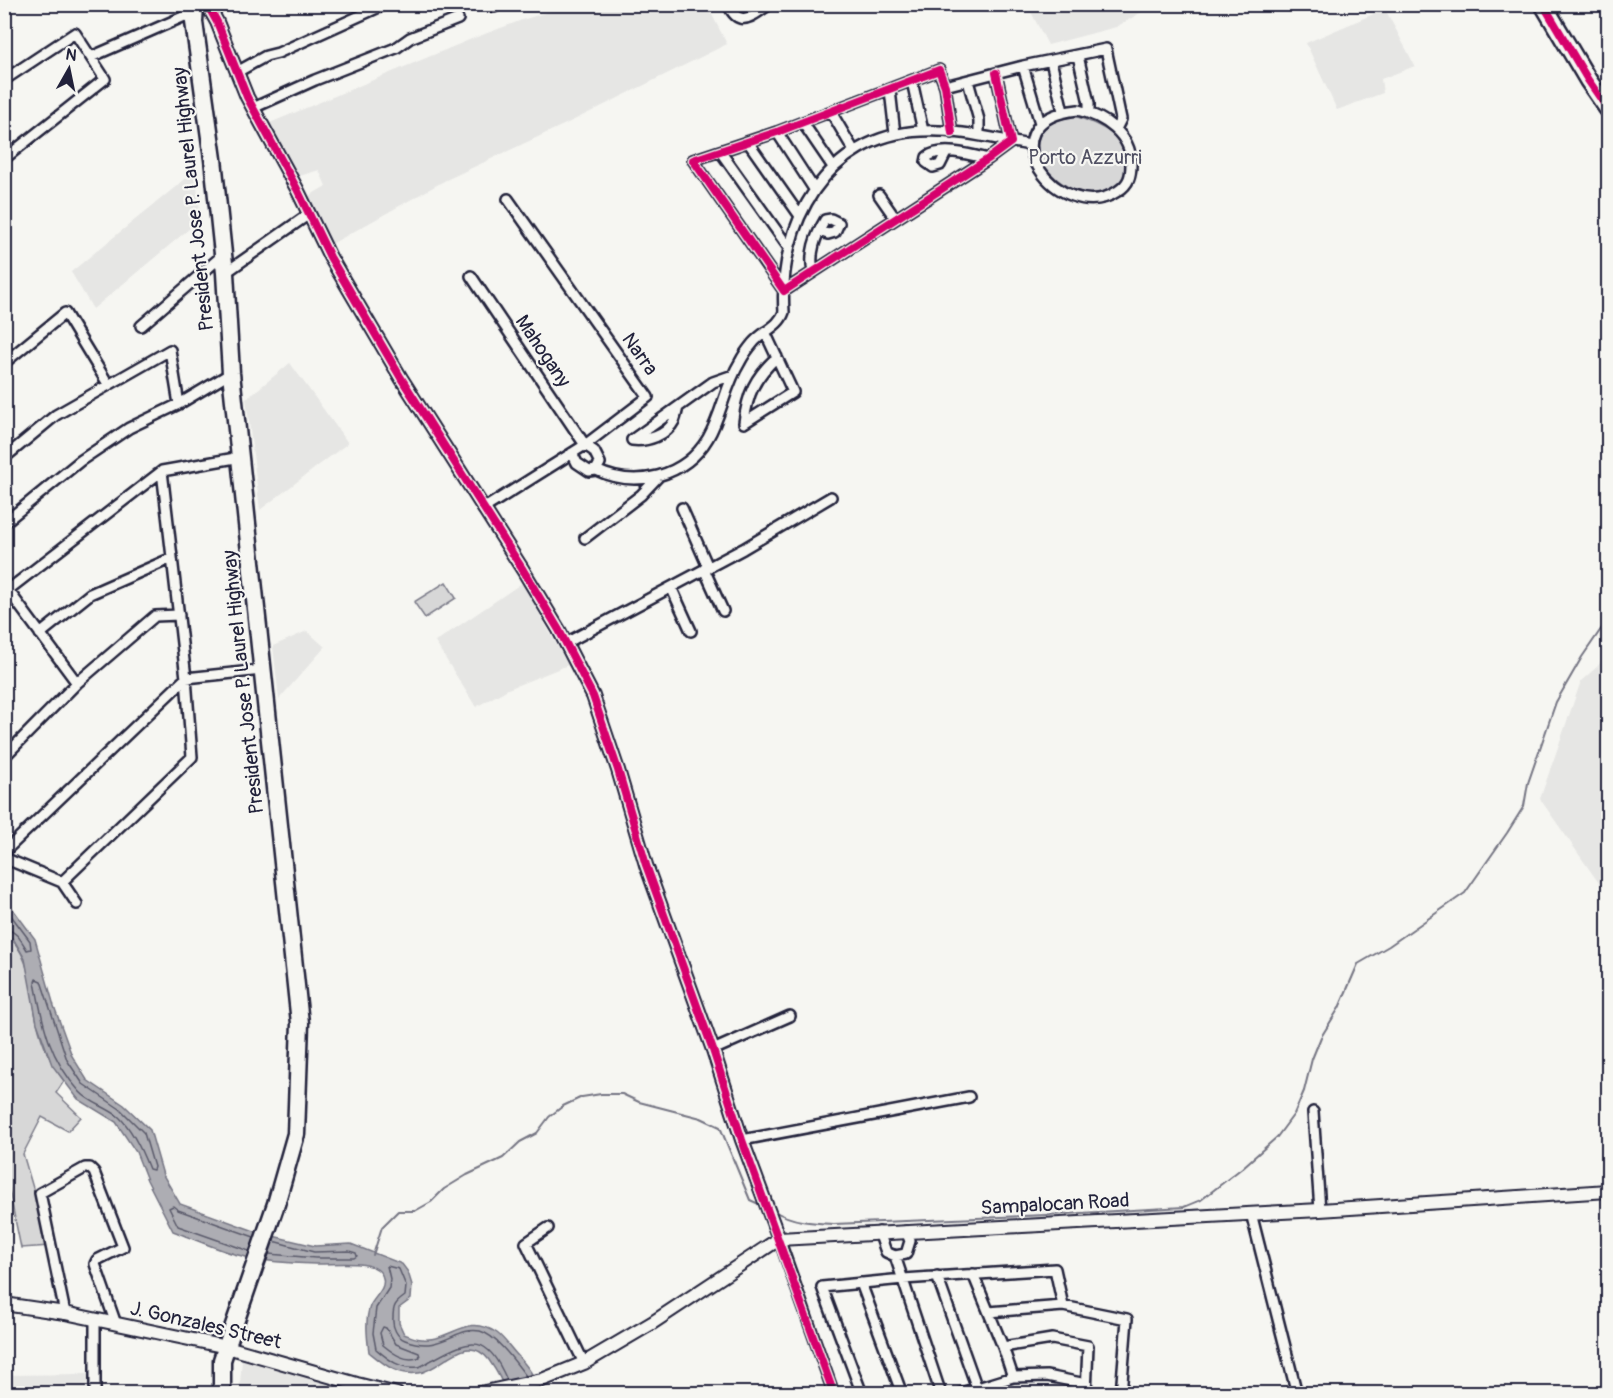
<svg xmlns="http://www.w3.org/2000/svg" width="1613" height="1398" viewBox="0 0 1613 1398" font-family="Pangolin,sans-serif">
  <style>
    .built { fill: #e6e6e4 }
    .green { fill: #d7d7d7; stroke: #7c7c89; stroke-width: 1.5 }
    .water { fill: #adadb3; stroke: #757583; stroke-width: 1.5 }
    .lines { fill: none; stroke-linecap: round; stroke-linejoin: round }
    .shore { stroke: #5a5a6b; stroke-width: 1.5 }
    .stream { stroke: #757583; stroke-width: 2 }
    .street-casing { stroke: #22223b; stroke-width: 14 }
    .secondary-casing { stroke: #22223b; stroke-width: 16 }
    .highway-casing { stroke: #22223b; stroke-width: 21 }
    .street { stroke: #f6f6f2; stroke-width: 9 }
    .secondary { stroke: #f6f6f2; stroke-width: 12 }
    .highway { stroke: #f6f6f2; stroke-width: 16 }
    .cycleway-casing { stroke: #f6f6f2; stroke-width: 11 }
    .cycleway { stroke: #d6006c; stroke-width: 8 }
    .labels { text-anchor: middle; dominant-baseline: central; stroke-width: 4.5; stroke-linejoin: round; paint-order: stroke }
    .park-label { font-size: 20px; fill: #4f4f62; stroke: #f6f6f2 }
    .street-label { font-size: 20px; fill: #22223b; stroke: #f6f6f2 }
  </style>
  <rect width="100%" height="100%" fill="#f6f6f2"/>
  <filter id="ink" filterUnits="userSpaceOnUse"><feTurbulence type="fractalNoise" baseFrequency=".0167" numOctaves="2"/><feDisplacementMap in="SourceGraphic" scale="12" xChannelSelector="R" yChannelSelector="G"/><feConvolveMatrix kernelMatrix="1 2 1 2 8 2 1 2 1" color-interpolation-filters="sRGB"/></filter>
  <g filter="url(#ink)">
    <path class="built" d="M 1039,4 L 1154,4 L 1154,5 L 1116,27 L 1048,45 L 1030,10 Z
      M 571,5 L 707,5 L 727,44 L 574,120 L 444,181 L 328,246 L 309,196 L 326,186 L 319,170 L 293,178 L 265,125 L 474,38 L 522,20 Z
      M 1385,9 L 1415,66 L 1381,79 L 1383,93 L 1337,110 L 1306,43 Z
      M 195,171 L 201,219 L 93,309 L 71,272 Z
      M 290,363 L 348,443 L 260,510 L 246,399 Z
      M 522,583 L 568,665 L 508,689 L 476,707 L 435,642 Z
      M 307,631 L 325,647 L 279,699 L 273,646 Z
      M 1608,649 L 1608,896 L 1540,799 L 1581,681 L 1598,666 Z
      M 242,1360 L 252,1362 L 373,1393 L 239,1394 Z
      M 88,1374 L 88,1393 L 5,1393 L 5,1375 Z"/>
    <path class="green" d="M 1075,116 C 1099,124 1132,138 1127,169 C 1124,181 1120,187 1108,192 C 1076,205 1022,162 1042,131 C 1049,121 1064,118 1075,116 Z
      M 446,582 L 456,598 L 425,618 L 414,602 Z
      M 5,934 C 32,953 30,992 37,1022 C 42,1044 51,1064 64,1081 L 56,1093 L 81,1117 L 68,1131 L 42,1117 L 23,1154 L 50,1246 L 21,1248 L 8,1185 L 5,1185 Z"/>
    <path class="water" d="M 4,897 L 35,939 L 54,1006 L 72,1056 L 87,1080 L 124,1105 L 150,1130 L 163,1175 L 180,1204 L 260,1233 L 315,1246 L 351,1244 L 402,1264 L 408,1272 L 412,1285 L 411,1299 L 399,1308 L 399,1323 L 404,1334 C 410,1336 416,1339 422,1339 C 451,1342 466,1312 497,1333 C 505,1339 512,1350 519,1357 C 529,1369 537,1377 536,1393 L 506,1393 C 503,1382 496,1370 489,1360 C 466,1330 442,1370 419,1373 C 397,1376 385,1365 369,1352 C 367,1337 365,1320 370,1306 C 374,1297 386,1289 383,1278 C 379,1257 332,1265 316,1264 C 290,1263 263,1262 238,1255 C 216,1249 194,1239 173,1231 L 147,1180 L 136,1152 L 116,1122 L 78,1099 L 52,1065 L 37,1023 L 25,959 L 14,940 L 5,933 Z"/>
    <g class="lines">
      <path class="shore" d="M 4,906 L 30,941 L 31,949 L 27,950 C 21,940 16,930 4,929
        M 36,979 L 41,981 L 67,1060 L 83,1084 L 120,1109 L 144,1133 L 154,1167 L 153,1170 L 149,1169 C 142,1151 133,1130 119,1117 C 107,1107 90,1103 80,1092 C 49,1058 43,1026 35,982 Z
        M 249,1251 L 178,1226 L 169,1208 L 173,1206 L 178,1210 L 254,1237
        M 269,1254 L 316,1258 L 354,1258 L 357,1256 L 356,1253 L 349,1251 L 314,1252 L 273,1241
        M 383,1327 L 386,1328 L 396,1344 L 419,1353 L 420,1357 C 406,1363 394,1354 383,1345 L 380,1333 Z
        M 507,1380 C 487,1335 473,1337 434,1359 C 429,1361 423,1366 418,1367 C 399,1369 389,1360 376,1349 L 373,1333 L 376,1308 L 389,1288 L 390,1279 L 387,1266 L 399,1269 L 406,1286 L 405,1296 C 395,1303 393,1306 393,1318 C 392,1327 397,1337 405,1340 C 442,1354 455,1326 480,1331 C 496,1335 516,1363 526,1376"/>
      <path class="stream" d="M 774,1211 C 793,1222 812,1223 834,1224 L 1047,1215 L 1184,1207 L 1201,1200 L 1242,1168 L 1277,1137 L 1294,1114 L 1304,1091 L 1312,1059 L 1321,1037 L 1339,1008 L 1358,964 L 1389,946 L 1465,893 L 1507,833 L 1524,806 L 1528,783 L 1556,702 L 1582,657 L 1608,619
        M 373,1255 L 382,1227 L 398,1211 L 415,1211 L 431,1202 L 444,1189 L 467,1175 L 503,1158 L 520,1142 L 537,1133 L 549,1117 L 563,1106 L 582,1097 L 601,1094 L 622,1094 L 639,1102 L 701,1118 L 720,1127 L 750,1200 L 761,1205"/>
      <defs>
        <path id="street" d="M 489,4 L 494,7 L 500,4
          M 728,4 C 739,30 753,15 770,4
          M 1078,56 L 1089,103 L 1089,112
          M 91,57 L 194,12
          M 1051,61 L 1063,111
          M 1023,66 L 1040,123
          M 237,72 L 266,56 L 278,53 L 386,4
          M 4,80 L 75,33 L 105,79 L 4,159
          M 912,81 L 923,131
          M 968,81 L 979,120 L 979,135
          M 945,86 L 1023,66 L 1106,49 L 1121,119 L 1116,129
          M 890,90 L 895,134
          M 253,108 L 315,80 L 396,48 L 410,38 L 458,19
          M 1078,110 C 1104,116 1132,135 1131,164 C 1131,176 1129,184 1118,191 C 1060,230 979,120 1078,110 Z
          M 831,112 L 854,151
          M 803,123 L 833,167
          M 777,132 L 814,189
          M 952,133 L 945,86 L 939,70 L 777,132 L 693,160 L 784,291 L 988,159 L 1011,142 L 996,73
          M 748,142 L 800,216
          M 720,151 L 789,248
          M 946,153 L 940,165 L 933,167 L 926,162 L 927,157 C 941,146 972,155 988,159
          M 879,195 L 895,218
          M 813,272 C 809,253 815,237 825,220 L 831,219 L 839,223 L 835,232 L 828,234 L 819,231
          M 225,273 L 309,214
          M 471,276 L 585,445 L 594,451 L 600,463 L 596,470 L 589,471 L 577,463 L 572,453
          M 141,326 L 223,255
          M 4,363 L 65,313 L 108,384
          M 744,423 L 793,392 L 765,332
          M 744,423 C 747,394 755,377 777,357
          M 632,440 L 713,382 L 733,375
          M 632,440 C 647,442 667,435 674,421 C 676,417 677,411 678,407
          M 4,458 L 56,415 L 170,350 L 179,404
          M 596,470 C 636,489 685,477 708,438 C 722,414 725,386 740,362 C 743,356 748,349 753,343 C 763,331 779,327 784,312 C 778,224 826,135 922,131 C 958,129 994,139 1030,145
          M 682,508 L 708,567
          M 483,509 L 585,445 L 648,397 L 508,199
          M 4,523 L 80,461 L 129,428 L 179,404 L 231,373
          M 585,538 L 641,495 L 658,477
          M 704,569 L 723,611
          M 671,587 L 691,631
          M 40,634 L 90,594 L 172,558
          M 566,643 L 743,549 L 831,497
          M 77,683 L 8,590 L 162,471 L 241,457
          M 4,757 L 77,683 L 155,616 L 179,615
          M 4,852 L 186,678 L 262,670
          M 4,858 L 62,882 L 192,757 L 186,678 L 162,471
          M 62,882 L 77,904
          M 713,1050 L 790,1016
          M 1313,1112 L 1320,1210
          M 742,1140 L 969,1097
          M 1251,1213 L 1297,1394
          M 548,1228 L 526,1243 L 584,1363
          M 879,1232 L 886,1252 L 895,1256 L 906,1254 L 910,1241 L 906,1231
          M 779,1239 L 834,1394
          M 895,1256 L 941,1394
          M 973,1274 L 1003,1347 L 1013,1377
          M 937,1276 L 979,1394
          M 861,1283 L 902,1394
          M 989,1312 L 1063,1306 L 1127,1319 L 1121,1394
          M 65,1313 L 40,1193 L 85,1168 L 90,1168 L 94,1172 L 123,1247 L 97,1260 L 95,1264 L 116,1324
          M 95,1320 L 95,1394
          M 1003,1347 L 1052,1339 L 1088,1346 L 1086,1394
          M 862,1394 L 822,1287 L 903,1279 L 1055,1269 L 1063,1306
          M 958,1394 L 1013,1377 L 1047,1376 L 1086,1384"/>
        <path id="secondary" d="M 207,4 L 217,22 L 247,97 L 297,189 L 330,257 L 401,378 L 523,570 L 559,630 L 593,696 L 618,770 L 646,865 L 713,1050 L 742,1140 L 779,1239
          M 4,1304 L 65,1313 L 227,1347 L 357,1384 L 397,1394
          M 475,1394 L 542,1380 L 584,1363 L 652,1323 L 779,1239 L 1320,1210 L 1608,1191"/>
        <path id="highway" d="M 195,4 L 194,22 L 213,159 L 225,273 L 231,373 L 300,1023 L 296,1134 L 276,1204 L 222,1360 L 222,1394
          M 1543,4 L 1588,80 L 1608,109"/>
      </defs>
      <use href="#street" class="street-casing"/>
      <use href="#secondary" class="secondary-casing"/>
      <use href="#highway" class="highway-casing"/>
      <use href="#street" class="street"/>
      <use href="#secondary" class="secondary"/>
      <use href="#highway" class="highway"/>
      <defs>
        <path id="cycleway" d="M 207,4 L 217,22 L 247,97 L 297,189 L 330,257 L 401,378 L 523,570 L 559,630 L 593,696 L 618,770 L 646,865 L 713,1050 L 742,1140 L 834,1394
          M 1543,4 L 1588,80 L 1608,109
          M 952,133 L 945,86 L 939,70 L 777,132 L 693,160 L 784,291 L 988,159 L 1011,142 L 996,73"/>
      </defs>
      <use href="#cycleway" class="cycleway-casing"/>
      <use href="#cycleway" class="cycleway"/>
    </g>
  </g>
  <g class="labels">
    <g class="park-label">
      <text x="1085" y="157">Porto Azzurri</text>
    </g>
    <g class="street-label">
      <text transform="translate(193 199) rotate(-96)">President Jose P. Laurel Highway</text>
      <text transform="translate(543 351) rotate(56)">Mahogany</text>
      <text transform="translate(640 354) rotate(55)">Narra</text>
      <text transform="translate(243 682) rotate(-96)">President Jose P. Laurel Highway</text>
      <text transform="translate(1055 1204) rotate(-3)">Sampalocan Road</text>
      <text transform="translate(206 1325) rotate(13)">J. Gonzales Street</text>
    </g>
  </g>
  <rect width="1613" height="1398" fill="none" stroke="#f6f6f2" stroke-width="24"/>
  <rect x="12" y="12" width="1589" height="1374" fill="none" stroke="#22223b" stroke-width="2" filter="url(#ink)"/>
  <g transform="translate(69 69) rotate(9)" stroke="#f6f6f2" stroke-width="4.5" paint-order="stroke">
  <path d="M0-4.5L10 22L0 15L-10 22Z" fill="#22223b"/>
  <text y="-9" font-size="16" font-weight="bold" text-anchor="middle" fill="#22223b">N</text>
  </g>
</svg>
